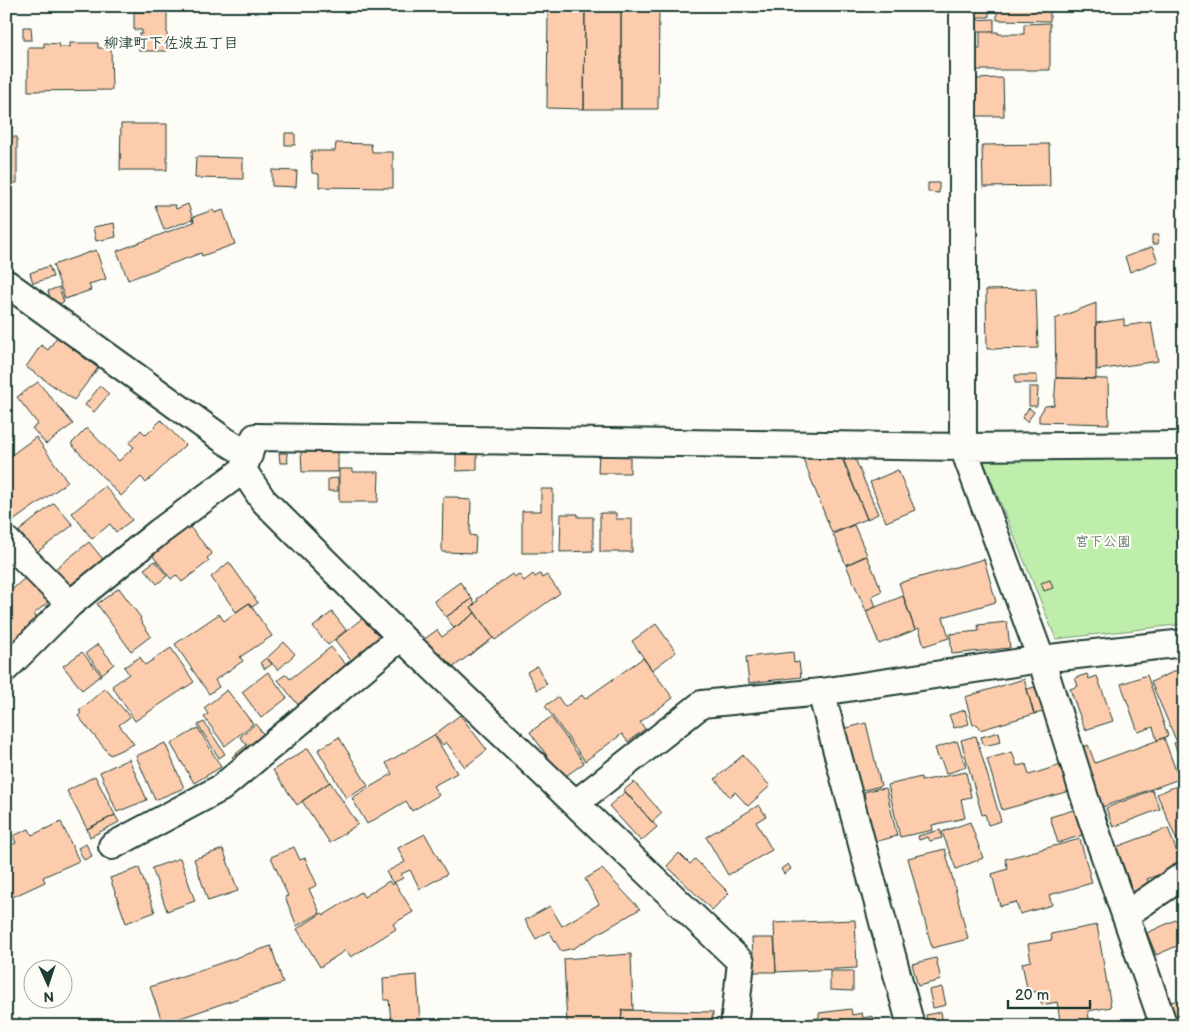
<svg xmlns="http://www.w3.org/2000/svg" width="1190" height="1032" viewBox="0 0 1190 1032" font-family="'Balsamiq Sans','Klee One',sans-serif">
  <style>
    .green { fill: #bfeeac; stroke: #6f9670 }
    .building { fill: #fdccac; stroke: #1f3d34 }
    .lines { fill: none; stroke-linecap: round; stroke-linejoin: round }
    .minor-casing { stroke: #1f3d34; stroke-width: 30 }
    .minor { stroke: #fdfcf7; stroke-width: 26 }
    .labels { text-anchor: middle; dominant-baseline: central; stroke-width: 4.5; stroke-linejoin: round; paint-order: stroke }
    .park-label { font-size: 14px; fill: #3f604c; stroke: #fdfcf7 }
    .neighbourhood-label { font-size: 15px; font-weight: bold; fill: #1f3d34; stroke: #fdfcf7 }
  </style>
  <rect width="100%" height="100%" fill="#fdfcf7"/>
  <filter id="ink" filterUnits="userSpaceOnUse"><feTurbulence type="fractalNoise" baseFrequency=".02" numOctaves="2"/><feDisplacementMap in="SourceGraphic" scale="10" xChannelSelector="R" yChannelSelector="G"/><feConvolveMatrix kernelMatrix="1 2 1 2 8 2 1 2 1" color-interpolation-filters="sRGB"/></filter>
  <g filter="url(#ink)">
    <path class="green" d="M 1184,459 L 1184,624 L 1056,639 L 983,460 Z"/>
    <path class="building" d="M 145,6 L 167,6 L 167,51 L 139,51 L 139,34 L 142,34 L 142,30 L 134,30 L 134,12 L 145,12 Z
      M 548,6 L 585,6 L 584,109 L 547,108 Z
      M 585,6 L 621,6 L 621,109 L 584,109 Z
      M 621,6 L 659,6 L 658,109 L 621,109 Z
      M 971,6 L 989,6 L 989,17 L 971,17 Z
      M 997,6 L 1050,6 L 1050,21 L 997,20 Z
      M 994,19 L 994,31 L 973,31 L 972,20 Z
      M 1050,23 L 1050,70 L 970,70 L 974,49 L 980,49 L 980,32 L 998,32 L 998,34 L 1024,34 L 1024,24 Z
      M 23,27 L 31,27 L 32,40 L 23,40 Z
      M 44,43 L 59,44 L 59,47 L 70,47 L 70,43 L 98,43 L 98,48 L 111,48 L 112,90 L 28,91 L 28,47 L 44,47 Z
      M 1003,78 L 1004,116 L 975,116 L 974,79 Z
      M 121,124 L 167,124 L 167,170 L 120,170 Z
      M 285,133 L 295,133 L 295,145 L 285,145 Z
      M 6,137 L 17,137 L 17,183 L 6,183 Z
      M 336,143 L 371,144 L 372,152 L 393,152 L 393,188 L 319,187 L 319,174 L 312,173 L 311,151 L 335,151 Z
      M 1049,144 L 1050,186 L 983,187 L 982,145 Z
      M 196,157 L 243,158 L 243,179 L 195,178 Z
      M 272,170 L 297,171 L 296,187 L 272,186 Z
      M 928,183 L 939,183 L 939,193 L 928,192 Z
      M 188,204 L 193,219 L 164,230 L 155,205 L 175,205 L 176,209 Z
      M 213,210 L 215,213 L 223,210 L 235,244 L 202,256 L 201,253 L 128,280 L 117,251 L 194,222 L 193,217 Z
      M 114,223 L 116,237 L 96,241 L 93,227 Z
      M 1152,235 L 1159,235 L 1158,244 L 1152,244 Z
      M 1152,247 L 1158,261 L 1130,272 L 1125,257 Z
      M 96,250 L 106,279 L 89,284 L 91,290 L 65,299 L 53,265 Z
      M 49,266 L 53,277 L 33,283 L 30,273 Z
      M 59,287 L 64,302 L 53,306 L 48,291 Z
      M 1036,289 L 1038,348 L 987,349 L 986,290 Z
      M 1096,303 L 1096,379 L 1056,378 L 1055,319 Z
      M 1124,319 L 1124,326 L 1151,322 L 1158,361 L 1097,370 L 1096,323 Z
      M 57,337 L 98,368 L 74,400 L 26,367 L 41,345 L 48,350 Z
      M 1015,375 L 1037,375 L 1037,383 L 1015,383 Z
      M 1056,378 L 1108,379 L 1109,424 L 1039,422 L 1039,416 L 1045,406 L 1054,405 Z
      M 38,382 L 73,424 L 46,444 L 32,428 L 38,424 L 17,397 Z
      M 100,386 L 109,394 L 94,412 L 85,405 Z
      M 1029,387 L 1038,387 L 1037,406 L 1029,406 Z
      M 1029,408 L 1034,412 L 1027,422 L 1022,418 Z
      M 161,420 L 185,445 L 146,483 L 141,477 L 121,496 L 71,444 L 87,428 L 119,461 L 134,447 L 129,443 L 141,430 L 146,435 Z
      M 36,437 L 68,482 L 6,526 L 6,459 Z
      M 301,451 L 338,451 L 338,472 L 302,472 Z
      M 456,451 L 477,451 L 477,470 L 456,471 Z
      M 599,451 L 630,451 L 630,473 L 598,473 Z
      M 279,453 L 287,453 L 288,463 L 280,463 Z
      M 802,456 L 841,456 L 867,519 L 832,533 Z
      M 854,456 L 878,514 L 867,519 L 844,461 Z
      M 339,469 L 353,469 L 353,472 L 379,472 L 378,502 L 339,502 Z
      M 898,470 L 915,510 L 886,522 L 870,482 Z
      M 338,478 L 338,491 L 328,491 L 328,479 Z
      M 105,486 L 132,520 L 116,532 L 110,524 L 92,539 L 72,513 Z
      M 541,489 L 553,489 L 553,553 L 522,553 L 522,511 L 541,511 Z
      M 443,497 L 458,497 L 459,499 L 471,500 L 470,535 L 476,536 L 475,553 L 442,552 Z
      M 54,503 L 73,525 L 36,553 L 19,531 Z
      M 600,513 L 616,513 L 616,519 L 632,519 L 632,552 L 600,552 Z
      M 561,514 L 578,514 L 578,517 L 593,517 L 593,551 L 560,552 Z
      M 854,525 L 867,555 L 846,565 L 833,534 Z
      M 189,526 L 212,554 L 207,558 L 209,561 L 182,582 L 176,575 L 171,579 L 152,555 Z
      M 89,542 L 106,563 L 72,591 L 55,569 Z
      M 867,556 L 882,591 L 872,596 L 876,607 L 866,611 L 846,565 Z
      M 984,559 L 996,602 L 943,617 L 949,638 L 924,646 L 919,628 L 915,630 L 899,583 Z
      M 155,561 L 167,576 L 157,584 L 144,569 Z
      M 229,562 L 258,603 L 252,607 L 249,603 L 236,612 L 211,577 Z
      M 512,574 L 514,577 L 519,574 L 524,581 L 533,574 L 535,577 L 540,574 L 542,578 L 547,575 L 560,593 L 495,640 L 471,607 L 478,601 L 477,599 Z
      M 25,578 L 48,602 L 34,614 L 38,619 L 11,643 L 6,637 L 6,595 Z
      M 1050,580 L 1053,588 L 1044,591 L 1041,583 Z
      M 460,582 L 472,599 L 446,617 L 434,601 Z
      M 119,588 L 141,618 L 140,620 L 151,636 L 131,651 L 97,604 Z
      M 903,596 L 915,630 L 879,644 L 866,611 Z
      M 472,599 L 475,604 L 471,607 L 475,613 L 454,628 L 446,617 Z
      M 249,603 L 272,636 L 240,657 L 243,661 L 215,680 L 219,687 L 209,694 L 175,644 L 219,614 L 224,621 Z
      M 332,612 L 346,630 L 328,645 L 313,627 Z
      M 475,613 L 493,638 L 452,668 L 423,640 L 437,630 L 442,637 Z
      M 364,617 L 385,644 L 356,667 L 335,640 Z
      M 1007,622 L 1010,648 L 952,654 L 950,634 L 979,631 L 978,625 Z
      M 656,624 L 676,652 L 652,670 L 632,641 Z
      M 284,642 L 295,654 L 278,670 L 267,658 Z
      M 98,644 L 114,664 L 102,674 L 86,653 Z
      M 331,647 L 351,671 L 299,706 L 278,680 L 286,674 L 290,679 Z
      M 171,648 L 194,682 L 135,721 L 112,686 L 129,674 L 124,667 L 140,657 L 145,665 Z
      M 82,652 L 101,675 L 82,690 L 63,666 Z
      M 793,652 L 794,663 L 799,662 L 801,677 L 749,683 L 746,657 Z
      M 266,658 L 272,664 L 265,669 L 260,663 Z
      M 643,658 L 673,698 L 640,722 L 645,729 L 628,742 L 622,734 L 585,761 L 545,706 L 558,697 L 565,707 L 582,695 L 585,699 Z
      M 537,666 L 547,684 L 537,690 L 527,672 Z
      M 1184,667 L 1184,737 L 1176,740 L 1151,682 Z
      M 268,672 L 287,698 L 261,718 L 242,692 Z
      M 1087,674 L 1089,679 L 1097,676 L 1113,721 L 1085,730 L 1070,689 L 1078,686 L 1075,678 Z
      M 1147,675 L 1168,736 L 1157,740 L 1153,727 L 1138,732 L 1121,684 Z
      M 1024,679 L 1034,714 L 980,730 L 977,724 L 973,725 L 965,697 Z
      M 1035,687 L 1043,712 L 1034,714 L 1027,689 Z
      M 105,688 L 130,717 L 119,725 L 134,744 L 110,755 L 78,716 L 81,713 L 79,711 Z
      M 227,690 L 253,724 L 225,746 L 204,717 L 208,714 L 204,708 Z
      M 965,710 L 969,724 L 954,728 L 949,715 Z
      M 460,715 L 487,750 L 465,767 L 446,742 L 443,745 L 434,735 Z
      M 551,717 L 584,763 L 563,778 L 530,732 Z
      M 204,722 L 225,754 L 219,758 L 198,725 Z
      M 866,723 L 881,786 L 855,792 L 839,730 Z
      M 255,724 L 267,738 L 238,763 L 232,757 L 247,745 L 240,737 Z
      M 198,728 L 221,767 L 194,783 L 171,744 Z
      M 999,732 L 1001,742 L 984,746 L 981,737 Z
      M 434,735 L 457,773 L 433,786 L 439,795 L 412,811 L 406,801 L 367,824 L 352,798 L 392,774 L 386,763 Z
      M 976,736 L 1001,821 L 988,825 L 985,814 L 982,815 L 961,740 Z
      M 339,737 L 368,786 L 346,798 L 318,750 Z
      M 1164,738 L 1179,779 L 1102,807 L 1081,748 L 1088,745 L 1095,763 Z
      M 1184,740 L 1184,764 L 1182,765 L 1174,743 Z
      M 957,741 L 966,767 L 946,774 L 941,759 L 939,760 L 935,748 Z
      M 165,743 L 184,788 L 155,800 L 136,756 Z
      M 308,748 L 330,782 L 297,805 L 273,770 Z
      M 1012,752 L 1017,766 L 1026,764 L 1029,775 L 1061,765 L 1069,791 L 1002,810 L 987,759 Z
      M 743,755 L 770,786 L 748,806 L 735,792 L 730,797 L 715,779 Z
      M 129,759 L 147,800 L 117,812 L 100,772 Z
      M 966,772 L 971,797 L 961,799 L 965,818 L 932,825 L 933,830 L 900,837 L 888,785 L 921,777 L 921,781 Z
      M 95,776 L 115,815 L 87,829 L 67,791 Z
      M 330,782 L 358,824 L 330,843 L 302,801 Z
      M 634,782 L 662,813 L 652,822 L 624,790 Z
      M 1184,783 L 1184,846 L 1180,848 L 1157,794 Z
      M 880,788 L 880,789 L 886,788 L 897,836 L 871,843 L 860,799 L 865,798 L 864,792 Z
      M 1152,790 L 1160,809 L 1113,827 L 1106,808 Z
      M 625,792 L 657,827 L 641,841 L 609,806 Z
      M 759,805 L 766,816 L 756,822 L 772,850 L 728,875 L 706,837 Z
      M 1077,809 L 1085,834 L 1058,843 L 1050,817 Z
      M 115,815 L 119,822 L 90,837 L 87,829 Z
      M 61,822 L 79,861 L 43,877 L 45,882 L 6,900 L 6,847 L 16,843 L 13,836 L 29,829 L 32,835 Z
      M 970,822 L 983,858 L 956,869 L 942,832 Z
      M 1168,828 L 1182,866 L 1147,879 L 1152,891 L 1135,897 L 1116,847 Z
      M 940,830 L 942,838 L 930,841 L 928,837 L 919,840 L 918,836 Z
      M 425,834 L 447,874 L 420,889 L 410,870 L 401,874 L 403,878 L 393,883 L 386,872 L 405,862 L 398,848 Z
      M 1080,839 L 1092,883 L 1049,895 L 1052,905 L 1020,914 L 1016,902 L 1000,906 L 992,874 L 1008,869 L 1005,859 Z
      M 86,844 L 92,856 L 84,860 L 78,848 Z
      M 294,847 L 300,860 L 305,858 L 317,885 L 309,889 L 320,913 L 297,926 L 285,897 L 288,896 L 271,857 Z
      M 223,849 L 238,891 L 208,901 L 194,859 Z
      M 945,849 L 968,939 L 932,948 L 908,858 Z
      M 679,853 L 690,864 L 695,859 L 729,893 L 712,910 L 667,866 Z
      M 180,858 L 195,901 L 167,911 L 152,868 Z
      M 788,864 L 791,869 L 784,874 L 781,869 Z
      M 139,868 L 155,912 L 126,923 L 110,878 Z
      M 602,869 L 640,909 L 574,948 L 561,951 L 549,931 L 536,939 L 525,920 L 550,906 L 562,926 L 599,904 L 585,879 Z
      M 389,881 L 392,885 L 395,883 L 413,912 L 393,924 L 396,929 L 351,957 L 346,950 L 320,967 L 297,929 L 322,913 L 324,915 L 361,892 L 364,897 Z
      M 1184,916 L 1184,943 L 1156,955 L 1147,933 Z
      M 855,920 L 857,968 L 776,972 L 774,923 Z
      M 1097,925 L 1111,1007 L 1088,1011 L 1090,1026 L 1061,1026 L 1057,1002 L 1042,1005 L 1039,991 L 1028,993 L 1022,963 L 1031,961 L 1028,944 L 1052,940 L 1051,934 Z
      M 752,938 L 774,938 L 776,972 L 754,972 Z
      M 271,946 L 283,983 L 163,1024 L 150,987 Z
      M 631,954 L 633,1010 L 622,1010 L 621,1026 L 567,1026 L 564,959 Z
      M 936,958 L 941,980 L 918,986 L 912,964 Z
      M 830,971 L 853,971 L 853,991 L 830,990 Z
      M 417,975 L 420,1024 L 414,1025 L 414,1020 L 391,1022 L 389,1000 L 384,1000 L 383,978 Z
      M 942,987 L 946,1005 L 933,1008 L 929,990 Z
      M 1184,999 L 1184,1026 L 1179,1026 L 1170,1002 Z
      M 851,1009 L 852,1015 L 862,1013 L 863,1018 L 873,1016 L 875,1026 L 809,1026 L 809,1019 L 819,1018 L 819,1013 Z
      M 622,1010 L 713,1012 L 712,1026 L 621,1026 Z
      M 6,1012 L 12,1026 L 6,1026 Z
      M 941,1012 L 943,1023 L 928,1025 L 926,1015 Z
      M 801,1019 L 802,1026 L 753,1026 L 753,1023 Z"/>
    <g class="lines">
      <defs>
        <path id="minor" d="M 963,6 L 963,447 L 1041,659 L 1090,814 L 1164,1026
          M 6,283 L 224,440 L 249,455
          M 243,470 L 263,500 L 401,637 L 741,962 L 734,1026
          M 6,540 L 70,604
          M 6,668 L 70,604 L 159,532 L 243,470 L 255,437 L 963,447 L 1184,445
          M 821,692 L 911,1026
          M 576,803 L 702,704 L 821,692 L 1041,659 L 1184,643
          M 112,846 L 221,788 L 401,637
          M 1125,915 L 1184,875"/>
      </defs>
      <use href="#minor" class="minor-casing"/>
      <use href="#minor" class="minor"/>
    </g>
  </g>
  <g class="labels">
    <g class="park-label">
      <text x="1103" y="541">宮下公園</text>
    </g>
    <g class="neighbourhood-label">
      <text x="171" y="43">柳津町下佐波五丁目</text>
    </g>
  </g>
  <rect width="1190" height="1032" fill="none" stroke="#fdfcf7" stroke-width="25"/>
  <rect x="12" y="12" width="1165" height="1007" fill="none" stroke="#1f3d34" stroke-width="2" filter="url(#ink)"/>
  <g transform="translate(48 984) rotate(177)"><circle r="24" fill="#fdfcf7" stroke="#a4b0a9"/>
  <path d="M0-4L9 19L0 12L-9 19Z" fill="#1f3d34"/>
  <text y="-8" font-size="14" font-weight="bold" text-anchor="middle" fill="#1f3d34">N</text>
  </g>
  <path d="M1008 1000v8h82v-8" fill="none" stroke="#1f3d34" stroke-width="2.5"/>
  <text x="1015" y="1000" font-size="15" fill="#1f3d34" stroke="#fdfcf7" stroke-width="4" paint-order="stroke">20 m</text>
</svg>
